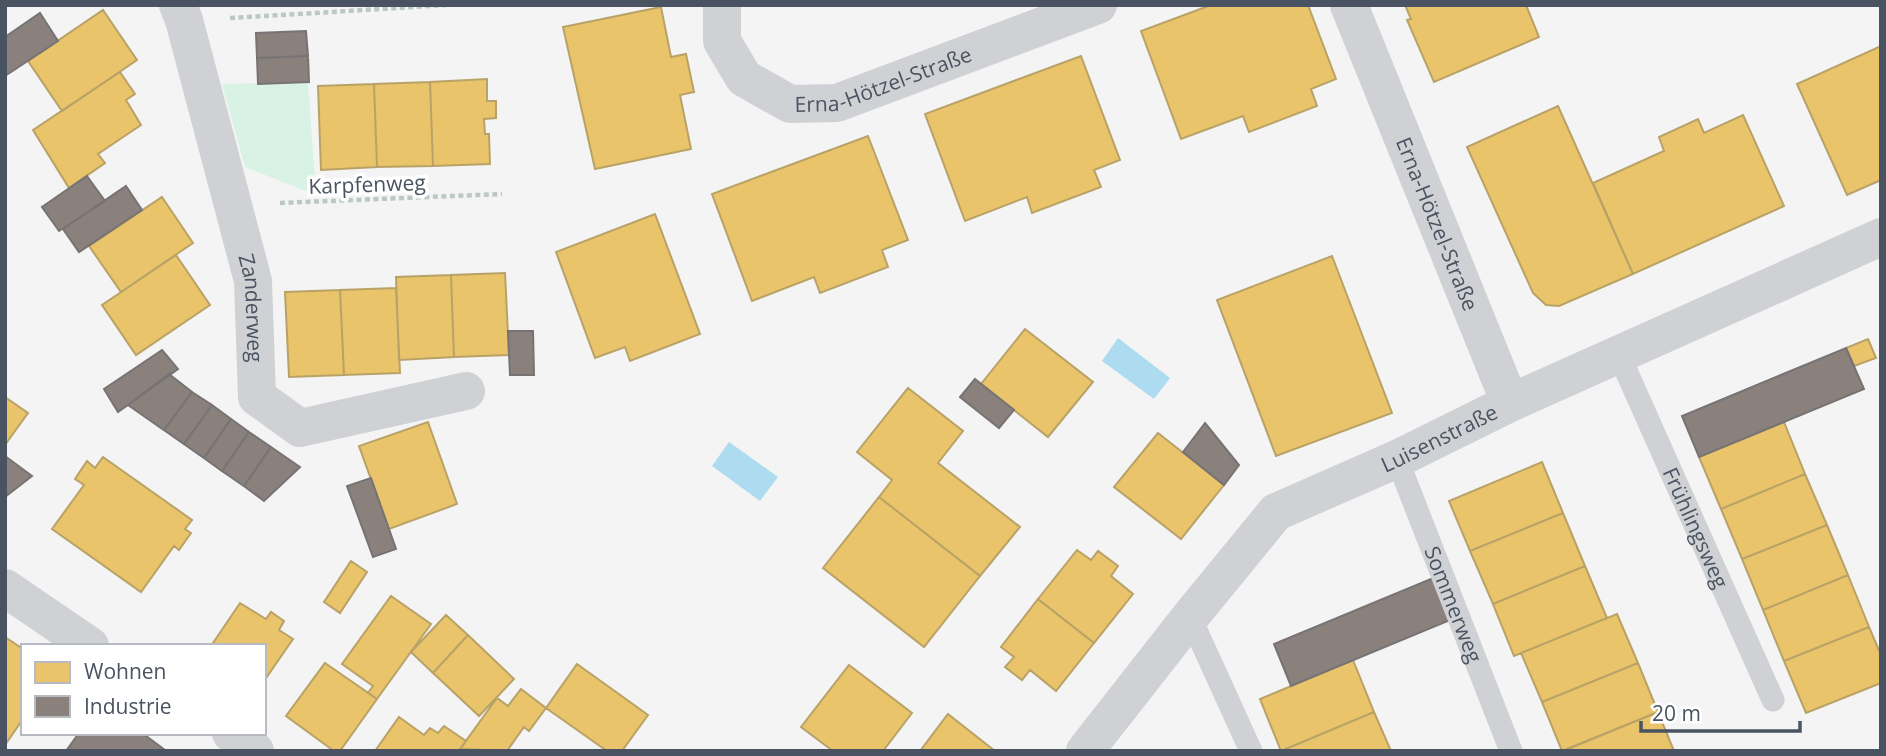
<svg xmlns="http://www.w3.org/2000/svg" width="1886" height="756" viewBox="0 0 1886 756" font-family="'Open Sans',sans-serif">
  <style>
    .green { fill: #d8f2e5 }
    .water { fill: #addbf0 }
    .homes { fill: #e9c46a; stroke: #b9a267; stroke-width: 2 }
    .industry { fill: #8a817c; stroke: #777374; stroke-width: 2 }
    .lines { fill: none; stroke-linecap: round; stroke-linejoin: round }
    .path { stroke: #bcc8c5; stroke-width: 4.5; stroke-dasharray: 5 3.5; stroke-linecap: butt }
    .lane { stroke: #cfd1d4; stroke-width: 23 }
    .street { stroke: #cfd1d4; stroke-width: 38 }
    .labels { text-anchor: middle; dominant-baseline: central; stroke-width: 7; stroke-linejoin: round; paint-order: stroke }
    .street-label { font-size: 21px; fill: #4a5361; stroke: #fff }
  </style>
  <rect width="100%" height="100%" fill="#f4f4f4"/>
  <path class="green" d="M 308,82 L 316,195 L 245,167 L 222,84 Z"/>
  <path class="water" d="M 1118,338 L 1170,378 L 1154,399 L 1102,361 Z
    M 729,442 L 778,477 L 760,501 L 712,466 Z"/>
  <path class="homes" d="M 1211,5 L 1308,5 L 1336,79 L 1311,89 L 1317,106 L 1249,132 L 1243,116 L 1181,139 L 1141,31 Z
    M 1405,5 L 1526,5 L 1539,37 L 1434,82 L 1407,20 L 1411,19 Z
    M 661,7 L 671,57 L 686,54 L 694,92 L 680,95 L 691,149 L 595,169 L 563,27 Z
    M 103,10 L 137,60 L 62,111 L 28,61 Z
    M 1881,46 L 1881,180 L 1847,195 L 1797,84 Z
    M 1081,56 L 1120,160 L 1094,170 L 1101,187 L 1032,213 L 1027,197 L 965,221 L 925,114 Z
    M 120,72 L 135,94 L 126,100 L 141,125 L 98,154 L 105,163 L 69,188 L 33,130 Z
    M 487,79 L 487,101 L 496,101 L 496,118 L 484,119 L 485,134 L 489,134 L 490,164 L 433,166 L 430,82 Z
    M 430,82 L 433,166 L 377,167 L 374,84 Z
    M 374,84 L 377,167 L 321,170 L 318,86 Z
    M 1558,106 L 1633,274 L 1559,306 L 1546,305 L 1533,293 L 1467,147 Z
    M 1743,115 L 1784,206 L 1633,274 L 1593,183 L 1664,151 L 1659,137 L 1698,119 L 1704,133 Z
    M 868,136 L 908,240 L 882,250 L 888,267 L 820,293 L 814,277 L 752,301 L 712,194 Z
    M 162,197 L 193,243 L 121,292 L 89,246 Z
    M 655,214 L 700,334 L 630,361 L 625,347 L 595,358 L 556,252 Z
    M 176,255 L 210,305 L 136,355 L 102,305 Z
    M 1332,256 L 1392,413 L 1276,456 L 1217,300 Z
    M 505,273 L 509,355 L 454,357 L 451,275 Z
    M 451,275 L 454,357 L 399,360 L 396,277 Z
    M 396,288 L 400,373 L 344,375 L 340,290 Z
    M 340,290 L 344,375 L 289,377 L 285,292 Z
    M 1025,329 L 1093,382 L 1048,437 L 981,384 Z
    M 1868,339 L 1876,358 L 1854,366 L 1846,348 Z
    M 908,388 L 963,431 L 938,463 L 1020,527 L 980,576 L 879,497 L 892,480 L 857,452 Z
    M 5,397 L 28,413 L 5,445 Z
    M 428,422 L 457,504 L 389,529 L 359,446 Z
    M 1784,422 L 1805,474 L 1721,509 L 1699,457 Z
    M 1158,433 L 1224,485 L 1181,539 L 1114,487 Z
    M 103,457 L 192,520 L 185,529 L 191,533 L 179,550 L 174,546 L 141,592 L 52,529 L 84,485 L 75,479 L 87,461 L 95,468 Z
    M 1542,462 L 1563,513 L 1470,551 L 1449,501 Z
    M 1805,474 L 1827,525 L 1742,559 L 1721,509 Z
    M 879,497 L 980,576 L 924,647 L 823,568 Z
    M 1563,513 L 1585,566 L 1493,604 L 1470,551 Z
    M 1827,525 L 1848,575 L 1763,610 L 1742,559 Z
    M 1077,550 L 1091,560 L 1098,551 L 1118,566 L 1111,576 L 1133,594 L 1094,643 L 1038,599 Z
    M 351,561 L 367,572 L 340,613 L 324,602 Z
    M 1585,566 L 1607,618 L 1514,656 L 1493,604 Z
    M 1848,575 L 1869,627 L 1784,661 L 1763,610 Z
    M 391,596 L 431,624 L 377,699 L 368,693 L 373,686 L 342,664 Z
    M 1038,599 L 1094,643 L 1056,691 L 1030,670 L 1022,680 L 1005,667 L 1014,657 L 1001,647 Z
    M 240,603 L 266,619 L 271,612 L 284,621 L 279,630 L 293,639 L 264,681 L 264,646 L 211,646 Z
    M 1617,614 L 1638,663 L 1542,702 L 1521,653 Z
    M 446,615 L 468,635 L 433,673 L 411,652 Z
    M 1869,627 L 1881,655 L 1881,683 L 1806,713 L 1784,661 Z
    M 468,635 L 514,679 L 479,716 L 433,673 Z
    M 5,637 L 23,649 L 23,719 L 5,745 Z
    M 1353,660 L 1374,712 L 1281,751 L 1260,699 Z
    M 325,663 L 377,699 L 340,751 L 334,751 L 286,716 Z
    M 1638,663 L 1658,712 L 1562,751 L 1542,702 Z
    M 577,664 L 648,715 L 622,751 L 607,751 L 546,708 Z
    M 849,665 L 912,713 L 883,751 L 833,751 L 801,727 Z
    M 521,689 L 546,708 L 529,731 L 524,727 L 507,751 L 460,749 L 497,698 L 508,706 Z
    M 1374,712 L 1391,751 L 1281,751 Z
    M 1658,712 L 1674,751 L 1563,751 Z
    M 948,714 L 995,751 L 920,751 Z
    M 399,717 L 424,735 L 430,728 L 438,733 L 444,726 L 466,741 L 459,751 L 375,751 Z"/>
  <path class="industry" d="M 40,13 L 58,41 L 5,76 L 5,37 Z
    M 306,31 L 308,56 L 257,58 L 256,33 Z
    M 308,56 L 309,82 L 258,84 L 257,58 Z
    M 87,176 L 105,201 L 59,231 L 42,207 Z
    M 126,186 L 142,210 L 79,252 L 63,229 Z
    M 508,331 L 533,331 L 534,375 L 510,375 Z
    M 1846,348 L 1864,389 L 1699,457 L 1682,416 Z
    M 162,350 L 178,369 L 118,412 L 104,389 Z
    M 169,374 L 192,392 L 164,430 L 128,405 Z
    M 975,379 L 1014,410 L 999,428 L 960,397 Z
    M 192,392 L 212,405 L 184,444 L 164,430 Z
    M 212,405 L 231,419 L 204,458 L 184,444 Z
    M 231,419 L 249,432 L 222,471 L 204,458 Z
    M 1205,423 L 1239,465 L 1224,485 L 1183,452 Z
    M 249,432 L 271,447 L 244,486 L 222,471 Z
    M 271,447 L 300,467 L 264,501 L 244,486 Z
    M 5,456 L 32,476 L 5,497 Z
    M 371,478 L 396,549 L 373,557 L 347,486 Z
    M 1438,576 L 1455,618 L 1291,686 L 1274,644 Z
    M 79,733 L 142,733 L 165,750 L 66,751 Z"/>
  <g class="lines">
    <path class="path" d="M 230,18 L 448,5
      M 280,203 L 502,194"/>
    <g class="lane">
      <path id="s1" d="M 1619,355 L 1773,700"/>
      <path id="s2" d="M 1397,459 L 1511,751"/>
      <path d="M 1190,617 L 1251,751"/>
    </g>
    <g class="street">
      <path id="s3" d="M 178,5 L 184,20 L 253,281 L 257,397 L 300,428 L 466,391"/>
      <path id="s4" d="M 722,5 L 722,41 L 744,78 L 790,104 L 837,103 L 1098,5"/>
      <path id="s5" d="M 1349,5 L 1510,403"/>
      <path d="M 5,588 L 90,646"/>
      <path d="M 231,733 L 255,751"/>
      <path id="s6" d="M 1085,751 L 1190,617 L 1276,512 L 1397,459 L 1510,403 L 1881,237"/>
    </g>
  </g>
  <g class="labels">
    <g class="street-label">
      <text stroke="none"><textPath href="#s4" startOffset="229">Erna-Hötzel-Straße</textPath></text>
      <text transform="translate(367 184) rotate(-2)">Karpfenweg</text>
      <text stroke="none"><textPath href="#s5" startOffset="236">Erna-Hötzel-Straße</textPath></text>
      <text stroke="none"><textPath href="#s3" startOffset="313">Zanderweg</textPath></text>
      <text stroke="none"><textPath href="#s6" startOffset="485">Luisenstraße</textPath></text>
      <text stroke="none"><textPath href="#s1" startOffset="189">Frühlingsweg</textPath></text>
      <text stroke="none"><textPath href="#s2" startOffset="156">Sommerweg</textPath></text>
    </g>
  </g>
  <rect width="1886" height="756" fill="none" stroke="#4a5361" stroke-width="14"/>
  <rect x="21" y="644" width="245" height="91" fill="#ffffff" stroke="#b7bac0" stroke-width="2"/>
  <rect x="35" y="662" width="35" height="21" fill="#e9c46a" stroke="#b7bac0" stroke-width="2"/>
  <text x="84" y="679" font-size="21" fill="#4a5361">Wohnen</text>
  <rect x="35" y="696" width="35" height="21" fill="#8a817c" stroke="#b7bac0" stroke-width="2"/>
  <text x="84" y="714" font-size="21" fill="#4a5361">Industrie</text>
  <path d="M1641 721v10h159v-10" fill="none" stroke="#4a5361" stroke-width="3.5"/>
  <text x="1652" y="721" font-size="21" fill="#4a5361" stroke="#ffffff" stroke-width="5" paint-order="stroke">20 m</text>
</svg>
